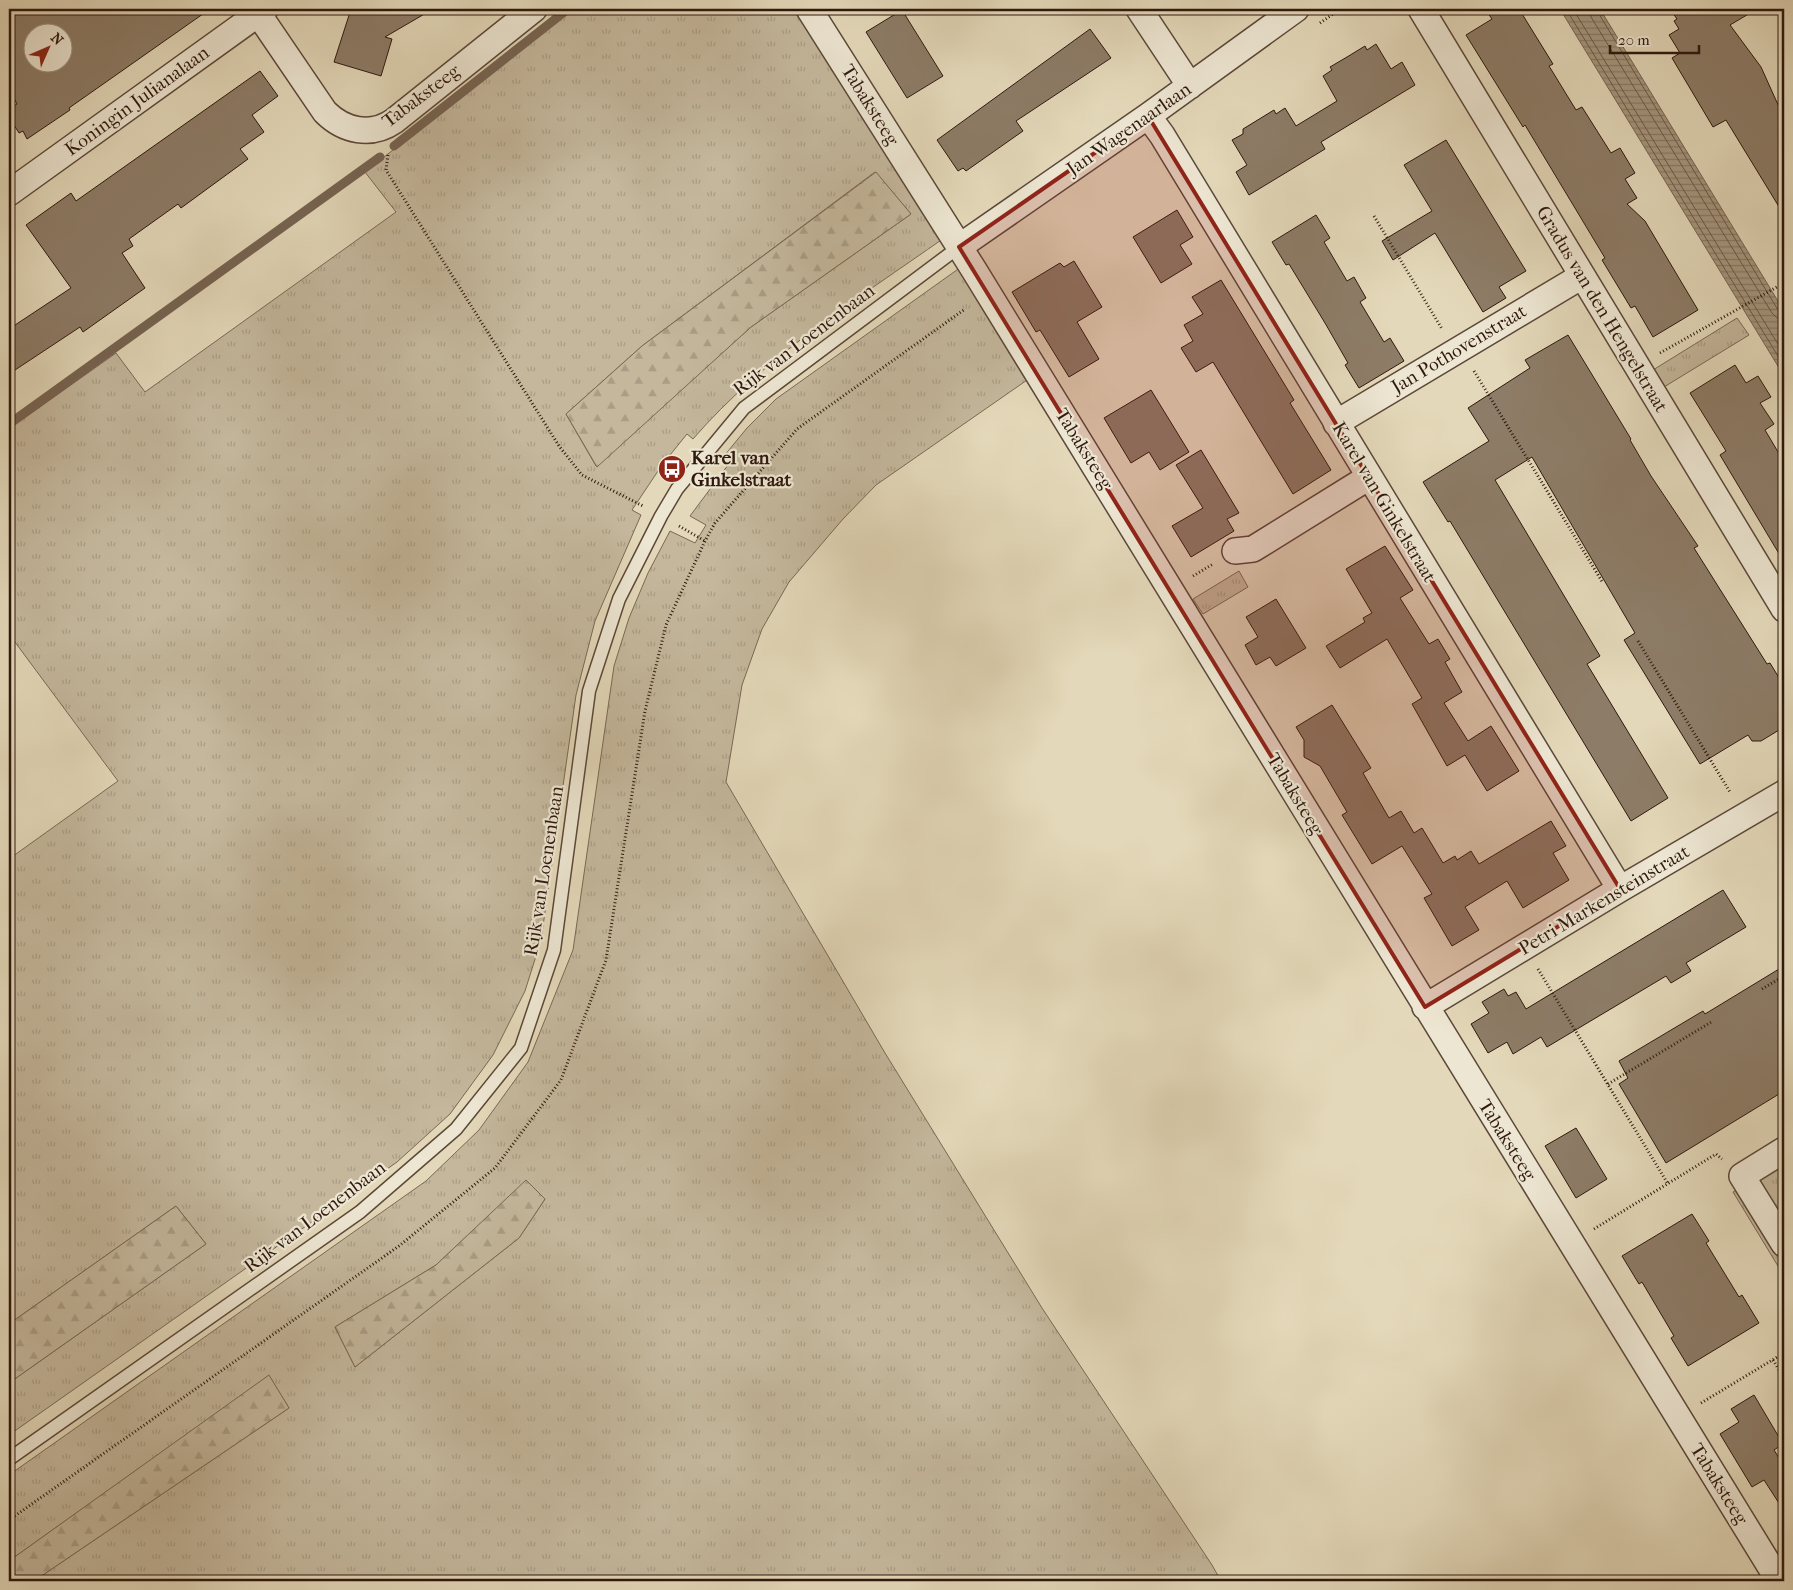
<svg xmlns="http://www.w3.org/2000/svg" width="1793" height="1590" viewBox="0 0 1793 1590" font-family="'IM FELL French Canon',serif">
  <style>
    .grass { fill: url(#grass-tufts); stroke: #7a6855; fill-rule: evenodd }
    .forest { fill: url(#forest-firs); stroke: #7a6855 }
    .water { fill: url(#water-rules); stroke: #766452 }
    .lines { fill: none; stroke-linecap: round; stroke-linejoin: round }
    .shore { stroke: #6a5846; stroke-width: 1 }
    .stream { stroke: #766452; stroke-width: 9 }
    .building { fill: #8d7c67; stroke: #2f180e; fill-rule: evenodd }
    .lane-casing { stroke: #5c4839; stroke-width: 15 }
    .street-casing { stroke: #5c4839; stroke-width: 28 }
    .path { stroke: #2f180e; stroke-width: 3; stroke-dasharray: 1 2.5; stroke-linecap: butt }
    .lane { stroke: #ede6d2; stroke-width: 12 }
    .street { stroke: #ede6d2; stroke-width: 25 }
    .marked { fill: #8f2418; fill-opacity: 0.2; stroke: #8f2418; stroke-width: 4; stroke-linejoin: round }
    .labels { text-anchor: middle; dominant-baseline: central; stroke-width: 4.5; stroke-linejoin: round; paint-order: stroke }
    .street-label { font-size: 19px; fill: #2f180e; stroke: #ede6d2 }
    .poi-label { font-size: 19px; font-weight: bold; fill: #2f180e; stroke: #ede6d2; text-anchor: start }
  </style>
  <defs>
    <pattern id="grass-tufts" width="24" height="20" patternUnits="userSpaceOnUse" patternTransform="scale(1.25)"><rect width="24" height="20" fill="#c4b79c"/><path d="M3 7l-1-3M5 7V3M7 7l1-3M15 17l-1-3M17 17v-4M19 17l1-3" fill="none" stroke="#a99d85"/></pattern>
    <pattern id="forest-firs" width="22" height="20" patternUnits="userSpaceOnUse" patternTransform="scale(1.25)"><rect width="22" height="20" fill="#c4b79c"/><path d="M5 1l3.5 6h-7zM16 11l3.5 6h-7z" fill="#a99d85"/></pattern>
    <pattern id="water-rules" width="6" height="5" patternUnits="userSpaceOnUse" patternTransform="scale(1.25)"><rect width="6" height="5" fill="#a6977f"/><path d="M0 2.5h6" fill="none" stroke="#887a66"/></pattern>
  </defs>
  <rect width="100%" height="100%" fill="#e3d8b9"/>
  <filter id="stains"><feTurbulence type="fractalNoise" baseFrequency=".004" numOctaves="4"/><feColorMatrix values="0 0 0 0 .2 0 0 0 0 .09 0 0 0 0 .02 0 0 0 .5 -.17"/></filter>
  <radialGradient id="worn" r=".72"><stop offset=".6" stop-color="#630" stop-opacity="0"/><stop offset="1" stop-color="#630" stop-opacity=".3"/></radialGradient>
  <path class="grass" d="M 572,9 L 796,9 L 944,238 C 856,300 764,357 693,439 L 687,434 L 662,465 L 632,510 L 641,515 L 595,621 L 576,695 L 541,940 L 525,991 L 493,1055 L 450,1114 L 397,1162 L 9,1435 L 9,1383 L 206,1244 L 176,1206 L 9,1324 L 9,859 L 118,781 L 9,634 L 9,429 L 116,353 L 145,392 L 396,212 L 365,172 ZM 875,172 L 911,214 L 751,327 L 596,466 L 566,414 L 642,346 Z
    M 961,267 L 1030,378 L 876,485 L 843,519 L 789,582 L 762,629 L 742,685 L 726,782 L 885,1053 L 1042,1308 L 1212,1565 L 1221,1581 L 34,1581 L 289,1408 L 269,1376 L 9,1561 L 9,1475 L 426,1181 L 479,1130 L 528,1062 L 573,950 L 614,666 L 629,618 L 648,573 L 670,531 L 695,543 L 706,525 L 690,516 L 731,461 L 724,456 L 747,428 L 776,399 ZM 526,1181 L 545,1199 L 519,1238 L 355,1367 L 335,1327 L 436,1265 Z
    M 1737,318 L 1749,335 L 1664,387 L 1653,370 Z
    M 1239,571 L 1248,587 L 1203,614 L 1193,599 Z
    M 1784,1161 L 1784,1276 L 1733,1192 Z"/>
  <path class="forest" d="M 876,172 L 911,214 L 751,327 L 597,467 L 566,414 L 642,346 Z
    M 526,1180 L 545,1199 L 519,1238 L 355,1367 L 335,1327 L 436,1265 Z
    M 176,1206 L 206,1244 L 9,1383 L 9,1324 Z
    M 269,1375 L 289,1408 L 34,1581 L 9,1581 L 9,1561 Z"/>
  <path class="water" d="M 1560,9 L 1600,9 L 1784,311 L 1784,376 Z"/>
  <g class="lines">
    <path class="shore" d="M 1566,9 L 1784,366
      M 1573,9 L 1784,354
      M 1590,9 L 1591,17 L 1772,313 L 1777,318 L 1784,319
      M 1596,9 L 1778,310 L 1784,313"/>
    <path class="stream" d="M 394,146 L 568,9
      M 9,424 L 380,157"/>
  </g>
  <path class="building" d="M 9,9 L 210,9 L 69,108 L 70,110 L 27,139 L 23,131 L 19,133 L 9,117 L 9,109 L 17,104 L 9,89 ZM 32,32 L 62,32 L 62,62 L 32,62 Z
    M 351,9 L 433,9 L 385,37 L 392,39 L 381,76 L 334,62 Z
    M 1485,9 L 1519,9 L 1553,64 L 1549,66 L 1576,110 L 1582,107 L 1611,153 L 1620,148 L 1635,173 L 1625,179 L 1637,198 L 1627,204 L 1645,221 L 1698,310 L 1653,337 L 1635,306 L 1631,308 L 1602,260 L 1605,258 L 1525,125 L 1523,127 L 1466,35 L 1492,19 Z
    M 1670,9 L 1757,9 L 1730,25 L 1761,67 L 1784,118 L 1784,215 L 1726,120 L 1713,127 L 1672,58 L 1680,53 L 1669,35 L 1679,29 L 1674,21 L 1677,19 Z
    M 902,10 L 943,76 L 907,98 L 866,32 Z
    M 1090,29 L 1111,58 L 1016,121 L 1023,131 L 966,171 L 963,168 L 958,171 L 937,140 Z
    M 1376,44 L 1391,69 L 1402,62 L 1415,85 L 1321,142 L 1325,149 L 1249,195 L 1236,172 L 1247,165 L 1232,140 L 1243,134 L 1243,129 L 1274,110 L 1276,114 L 1285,108 L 1296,126 L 1337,101 L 1323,76 L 1332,70 L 1330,67 L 1347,57 L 1365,46 L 1367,50 Z
    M 260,71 L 278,96 L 252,115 L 264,132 L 240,149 L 248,159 L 181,208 L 178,204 L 129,239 L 133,246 L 122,253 L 145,288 L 83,332 L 80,327 L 9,374 L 9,329 L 71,288 L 26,225 L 71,193 L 76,201 Z
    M 1446,140 L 1526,271 L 1499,287 L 1506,298 L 1483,312 L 1435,233 L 1393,260 L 1382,241 L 1432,211 L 1404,165 Z
    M 1177,210 L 1193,237 L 1180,245 L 1192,264 L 1161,283 L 1133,237 Z
    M 1316,215 L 1330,238 L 1324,242 L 1347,281 L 1354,277 L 1366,298 L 1360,302 L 1384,342 L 1390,338 L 1404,361 L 1359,388 L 1345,365 L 1348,363 L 1325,323 L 1289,264 L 1286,265 L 1272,242 Z
    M 1074,261 L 1102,307 L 1077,322 L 1099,359 L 1069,377 L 1040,330 L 1036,332 L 1012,292 L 1060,263 L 1064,267 Z
    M 1221,280 L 1294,400 L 1290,403 L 1331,470 L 1293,494 L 1213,362 L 1196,372 L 1181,348 L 1193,341 L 1184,325 L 1203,314 L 1192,297 Z
    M 1568,335 L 1631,439 L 1630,440 L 1651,476 L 1698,546 L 1694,548 L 1767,664 L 1770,663 L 1784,686 L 1784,727 L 1761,741 L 1752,741 L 1748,735 L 1700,764 L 1624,640 L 1635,633 L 1532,457 L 1495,480 L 1600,656 L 1587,664 L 1668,798 L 1631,821 L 1450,521 L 1448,522 L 1423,482 L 1489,441 L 1468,408 L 1530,368 L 1525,360 Z
    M 1735,365 L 1746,383 L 1758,376 L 1771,397 L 1760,403 L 1774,424 L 1765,430 L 1784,462 L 1784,562 L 1720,455 L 1726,451 L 1690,393 Z
    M 1151,390 L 1189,452 L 1160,470 L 1149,452 L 1131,463 L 1104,418 Z
    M 1201,450 L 1239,513 L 1227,519 L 1234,531 L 1191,557 L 1172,526 L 1203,508 L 1176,465 Z
    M 1385,546 L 1413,590 L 1400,598 L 1429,644 L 1438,639 L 1450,659 L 1445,662 L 1462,692 L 1444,703 L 1468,741 L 1491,726 L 1519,771 L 1487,791 L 1465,755 L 1447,766 L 1412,704 L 1422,698 L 1387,639 L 1340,668 L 1326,646 L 1365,622 L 1363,618 L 1372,613 L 1346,569 Z
    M 1276,599 L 1306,648 L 1276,666 L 1270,657 L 1256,665 L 1245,645 L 1258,637 L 1246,617 Z
    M 1332,705 L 1371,768 L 1363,773 L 1389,818 L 1401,811 L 1414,833 L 1422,828 L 1443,863 L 1455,856 L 1457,860 L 1471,851 L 1479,864 L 1551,821 L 1566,846 L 1553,853 L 1569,880 L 1523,908 L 1507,881 L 1465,907 L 1479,930 L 1452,946 L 1424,898 L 1432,894 L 1402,846 L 1372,864 L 1342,815 L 1347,812 L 1320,766 L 1304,757 L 1304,740 L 1296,727 Z
    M 1723,890 L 1746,927 L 1686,963 L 1691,971 L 1671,983 L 1666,976 L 1547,1047 L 1541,1037 L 1513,1054 L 1507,1042 L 1488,1053 L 1471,1024 L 1489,1013 L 1482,1002 L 1504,989 L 1508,996 L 1516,992 L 1526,1009 Z
    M 1784,966 L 1784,1091 L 1666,1163 L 1619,1084 L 1628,1078 L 1619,1061 L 1703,1011 L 1705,1014 Z
    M 1576,1128 L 1607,1179 L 1576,1198 L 1545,1146 Z
    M 1692,1214 L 1709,1241 L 1706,1243 L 1739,1297 L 1742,1295 L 1759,1323 L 1688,1366 L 1671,1338 L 1674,1336 L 1642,1282 L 1639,1284 L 1622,1256 Z
    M 1754,1395 L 1783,1444 L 1774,1450 L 1784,1466 L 1784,1511 L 1764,1480 L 1752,1487 L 1720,1434 L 1739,1422 L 1731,1409 Z"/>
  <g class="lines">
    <defs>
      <path id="lane" d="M 9,1459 L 360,1212 L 456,1129 L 521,1048 L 554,950 L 589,691 L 619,599 L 661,516 L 677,489 L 744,408 L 959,247"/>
      <path id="street" d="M 255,9 L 325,112 C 344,131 371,137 394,121 L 534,9
        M 809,9 L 974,270 L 1779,1581
        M 1139,9 L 1190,86
        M 1421,9 L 1784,609
        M 1148,116 L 1162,135 L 1620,889
        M 9,193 L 265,9
        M 959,247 L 1148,116 L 1296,9
        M 1336,423 L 1582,276
        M 1235,551 L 1253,549 L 1369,477
        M 1425,1007 L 1620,889 L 1784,793
        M 1784,1150 L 1742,1176 L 1784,1244"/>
    </defs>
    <use href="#lane" class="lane-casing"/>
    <use href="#street" class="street-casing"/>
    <path class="path" d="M 1320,23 L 1340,9
      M 388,155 L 386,170 L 559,446 L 582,475 L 643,506
      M 1374,216 L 1442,329
      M 1660,353 L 1784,283
      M 1474,371 L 1603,583
      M 679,526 L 705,541
      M 1193,576 L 1213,564
      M 1638,641 L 1730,792
      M 1538,969 L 1668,1184
      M 1762,989 L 1784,976
      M 1608,1084 L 1713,1021
      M 1594,1229 L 1716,1154 L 1722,1159
      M 1773,1360 L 1784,1378
      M 1701,1403 L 1784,1353
      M 9,1520 L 399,1246 L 495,1168 L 561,1080 L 606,960 L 645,711 L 666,625 L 705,541 L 715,523 L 797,429 L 965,309"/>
    <use href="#lane" class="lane"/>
    <use href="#street" class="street"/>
  </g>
  <path class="marked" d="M 1148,116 L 1620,889 L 1425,1007 L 959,247 Z"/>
  <defs>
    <symbol id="bus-disc" viewBox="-11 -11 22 22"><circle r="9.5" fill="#8f2418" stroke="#ede6d2"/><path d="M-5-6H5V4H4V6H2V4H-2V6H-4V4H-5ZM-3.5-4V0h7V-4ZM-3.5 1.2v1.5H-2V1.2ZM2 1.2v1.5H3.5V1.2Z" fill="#fff"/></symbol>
  </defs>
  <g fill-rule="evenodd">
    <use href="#bus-disc" x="656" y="453" width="32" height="32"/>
  </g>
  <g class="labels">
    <g class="street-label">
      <text transform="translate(421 96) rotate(-37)">Tabaksteeg</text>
      <text transform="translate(137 101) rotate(-36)">Koningin Julianalaan</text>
      <text transform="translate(870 105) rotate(58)">Tabaksteeg</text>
      <text transform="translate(1129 129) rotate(-35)">Jan Wagenaarlaan</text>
      <text transform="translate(1602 309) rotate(59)">Gradus van den Hengelstraat</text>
      <text transform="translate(804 340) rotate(-37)">Rijk van Loenenbaan</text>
      <text transform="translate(1459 349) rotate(-31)">Jan Pothovenstraat</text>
      <text transform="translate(1084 449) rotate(58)">Tabaksteeg</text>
      <text transform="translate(1384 502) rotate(59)">Karel van Ginkelstraat</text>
      <text transform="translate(1295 794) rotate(59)">Tabaksteeg</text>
      <text transform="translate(544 871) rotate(-81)">Rijk van Loenenbaan</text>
      <text transform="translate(1604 900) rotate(-31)">Petri Markensteinstraat</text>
      <text transform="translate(1507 1140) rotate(58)">Tabaksteeg</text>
      <text transform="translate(315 1217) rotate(-37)">Rijk van Loenenbaan</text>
      <text transform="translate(1719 1484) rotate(58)">Tabaksteeg</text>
    </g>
    <g class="poi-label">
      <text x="691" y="458">Karel van<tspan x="691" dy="22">Ginkelstraat</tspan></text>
    </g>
  </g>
  <rect width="1793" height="1590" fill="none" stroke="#e3d8b9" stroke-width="30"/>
  <rect x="10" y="10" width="1773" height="1570" fill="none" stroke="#2f180e" stroke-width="2.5"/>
  <rect x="15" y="15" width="1763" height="1560" fill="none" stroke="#2f180e"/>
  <g transform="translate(48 48) rotate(45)"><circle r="24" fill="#ede6d2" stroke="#a19484"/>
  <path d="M0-4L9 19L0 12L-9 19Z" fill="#8f2418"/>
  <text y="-8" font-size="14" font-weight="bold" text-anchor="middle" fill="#2f180e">N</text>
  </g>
  <path d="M1610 45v8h89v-8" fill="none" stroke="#2f180e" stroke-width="2.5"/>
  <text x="1618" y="45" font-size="15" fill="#2f180e" stroke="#ede6d2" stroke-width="4" paint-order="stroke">20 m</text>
  <rect width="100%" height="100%" filter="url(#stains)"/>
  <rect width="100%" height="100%" fill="url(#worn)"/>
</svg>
